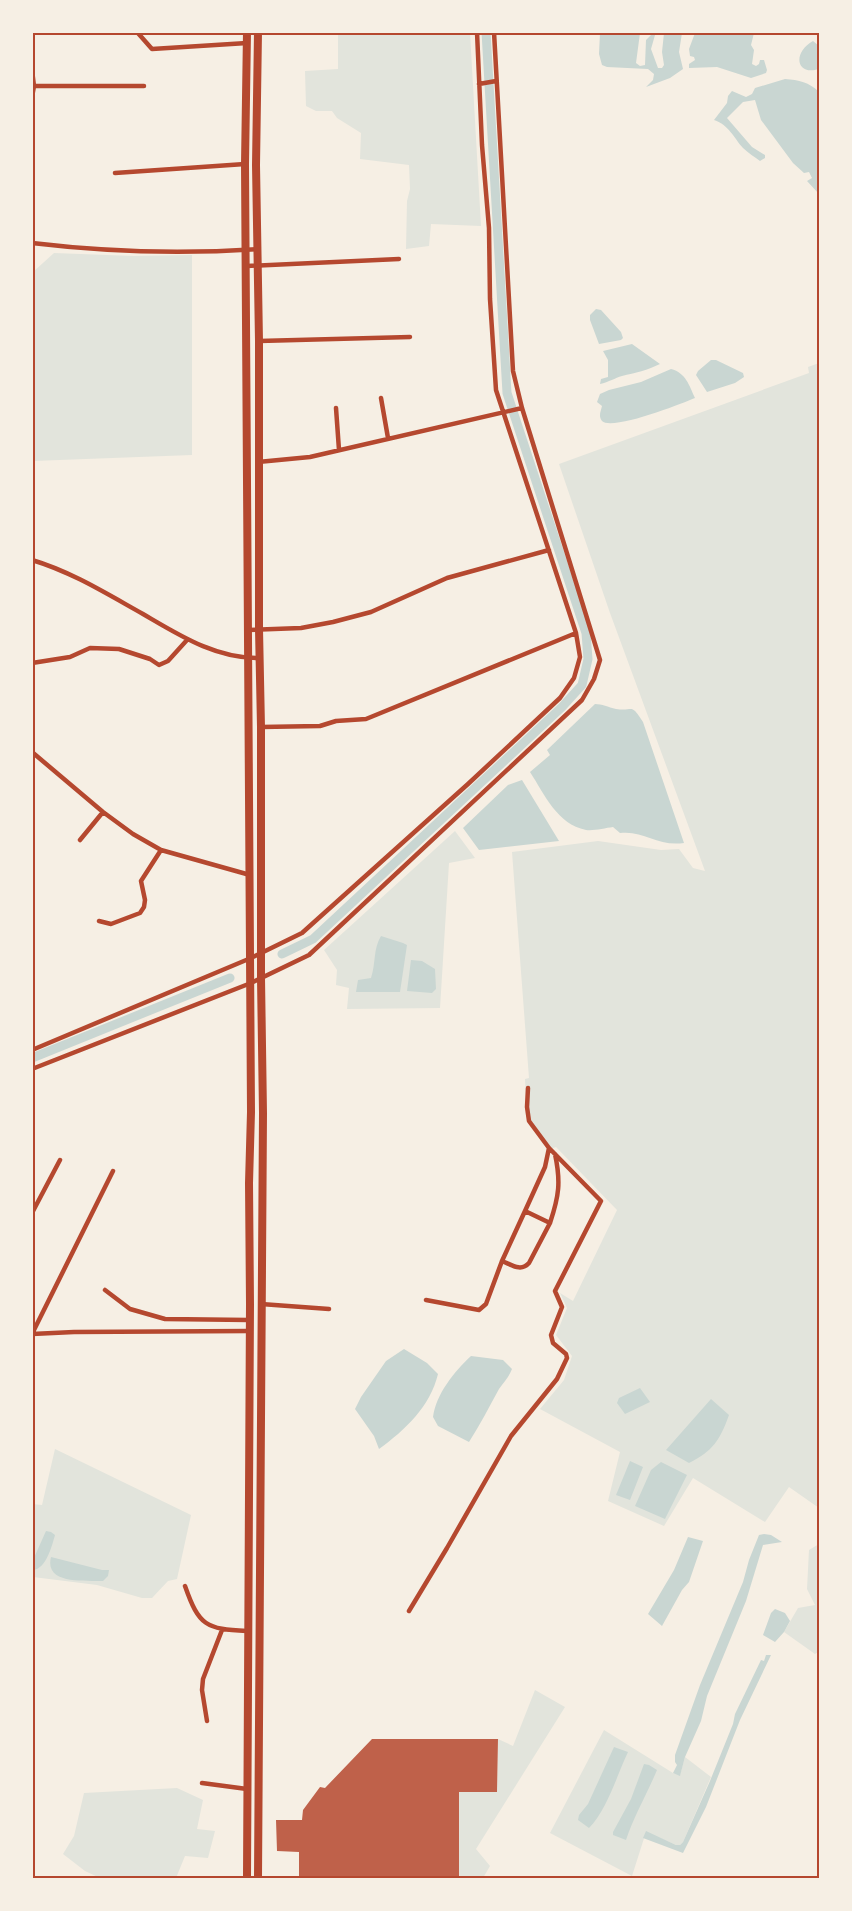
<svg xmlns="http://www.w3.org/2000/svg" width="852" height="1911" viewBox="0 0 852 1911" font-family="'Varela Round',sans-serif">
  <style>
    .green { fill: #e2e4dc }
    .water { fill: #c9d6d2 }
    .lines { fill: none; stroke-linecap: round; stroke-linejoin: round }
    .canal { stroke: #c9d6d2; stroke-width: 9 }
    .building { fill: #bf614a }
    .minor { stroke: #b5482f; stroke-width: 4.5 }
    .trunk { stroke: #b5482f; stroke-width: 8 }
    .neatline { fill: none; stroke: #b5482f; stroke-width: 2 }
  </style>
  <rect width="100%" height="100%" fill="#f6efe4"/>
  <path class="green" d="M 338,33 L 470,33 L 481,226 L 431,224 L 429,246 L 406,249 L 407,201 L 410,189 L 409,165 L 360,159 L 361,133 L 337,118 L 332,111 L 316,111 L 306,106 L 305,71 L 338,69 Z
    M 54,253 L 134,256 L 192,255 L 192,455 L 33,461 L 33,272 Z
    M 819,363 L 819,1508 L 789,1487 L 765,1522 L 693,1478 L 664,1526 L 608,1501 L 620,1452 L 540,1409 L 564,1380 L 572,1356 L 556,1335 L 567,1308 L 560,1293 L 573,1301 L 617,1210 L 556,1147 L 548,1150 L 527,1118 L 525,1079 L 529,1078 L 512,852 L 598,841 L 661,850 L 679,849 L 693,868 L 705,871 L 610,613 L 559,464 L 809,373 L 808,367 Z
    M 455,831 L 475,858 L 449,863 L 440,1008 L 347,1009 L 349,988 L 336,985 L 337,970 L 324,950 Z
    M 55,1449 L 191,1515 L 177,1579 L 168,1581 L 152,1598 L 142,1598 L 97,1585 L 33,1577 L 33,1538 L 35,1530 L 33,1529 L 32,1504 L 42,1505 Z
    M 819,1544 L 820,1651 L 815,1654 L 784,1632 L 798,1608 L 815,1605 L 807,1589 L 809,1550 Z
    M 535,1690 L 565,1707 L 476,1849 L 490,1866 L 483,1878 L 459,1878 L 459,1792 L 497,1792 L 498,1739 L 513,1746 Z
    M 604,1730 L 673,1773 L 680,1775 L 685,1757 L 711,1777 L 683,1842 L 680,1845 L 676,1845 L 646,1832 L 632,1876 L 550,1833 Z
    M 177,1788 L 203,1800 L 197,1829 L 215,1831 L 208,1858 L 185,1856 L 176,1878 L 100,1878 L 85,1871 L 63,1854 L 74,1836 L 84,1793 Z"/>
  <path class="water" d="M 600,33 L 640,33 L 636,63 L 640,66 L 645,65 L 646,40 L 653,33 L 655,35 L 651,49 L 658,68 L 662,68 L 664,65 L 662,52 L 664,33 L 682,33 L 679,52 L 683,69 L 670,78 L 646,87 L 653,80 L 654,74 L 648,69 L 607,67 L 602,65 L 599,54 Z
    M 695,33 L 754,33 L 751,45 L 754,50 L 752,64 L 756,66 L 759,64 L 760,60 L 764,60 L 767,70 L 766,73 L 751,78 L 717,67 L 689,68 L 689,64 L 695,60 L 694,57 L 690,56 L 689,49 Z
    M 813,41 L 819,46 L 819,69 C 795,76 793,52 813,41 Z
    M 785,79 C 799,80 809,82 819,92 L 819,194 L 807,181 L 812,178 L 809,172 L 804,173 L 793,163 L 761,120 L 755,100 L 743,102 L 727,118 L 752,147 L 765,155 L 765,158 L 760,161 C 755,157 748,153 743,148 C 734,138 729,125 714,120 L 727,103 L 728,96 L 732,91 L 746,97 L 752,94 L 755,88 Z
    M 596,309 L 601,310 L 621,332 L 623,338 L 621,340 L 599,344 L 590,320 L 590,315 Z
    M 632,344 L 660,364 C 648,370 635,373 622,376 C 615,378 609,382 600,384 L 601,379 L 608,377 L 608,360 L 603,351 Z
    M 711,360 L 716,360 L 743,373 L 744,377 L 735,383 L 707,392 L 696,375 L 698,371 Z
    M 671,369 C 686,373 689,385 695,398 C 681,404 612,431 602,421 C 598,416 601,411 602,406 L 597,402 L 600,394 L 609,390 L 641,382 Z
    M 595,704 C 602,704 608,707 616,709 C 634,712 630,702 643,722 L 684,843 C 658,847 644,830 620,833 L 613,827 C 605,828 594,831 586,830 C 557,824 545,795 530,772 L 550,755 L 547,750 Z
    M 522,780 L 559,841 L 479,850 L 463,828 L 508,785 Z
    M 381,936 L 403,943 L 407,945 L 400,992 L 356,992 L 358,980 L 371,978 C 376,963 373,949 381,936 Z
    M 411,960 L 422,961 L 435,969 L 436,989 L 432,993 L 407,991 Z
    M 404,1349 L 427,1363 L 438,1374 C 430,1407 405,1430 379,1449 L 374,1436 L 355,1409 L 361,1397 L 386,1361 Z
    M 471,1356 L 503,1360 L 512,1369 C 509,1377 504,1382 499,1389 C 489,1407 480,1425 469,1442 L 438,1426 L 433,1417 C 436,1394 454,1372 471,1356 Z
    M 640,1388 L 650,1402 L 625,1414 L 617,1403 L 619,1398 Z
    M 711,1399 L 729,1415 C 720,1440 713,1451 689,1463 L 666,1450 Z
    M 630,1461 L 643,1467 L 630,1500 L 616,1495 Z
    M 661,1462 L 687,1475 L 665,1519 L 635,1506 L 651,1470 Z
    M 46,1531 L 51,1532 L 55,1535 C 52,1546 46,1569 33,1570 L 33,1560 Z
    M 764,1534 L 771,1535 L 782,1542 L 763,1545 L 746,1601 L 707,1696 L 701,1721 L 685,1757 L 680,1776 L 673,1773 L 677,1765 L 675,1762 L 675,1755 L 700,1685 L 743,1582 L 749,1560 L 759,1535 Z
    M 688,1537 L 703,1541 L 689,1582 L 682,1590 L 662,1626 L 648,1614 L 674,1570 Z
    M 51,1557 L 102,1570 L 109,1570 L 108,1576 L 103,1581 C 85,1580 44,1585 51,1557 Z
    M 775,1609 L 785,1613 L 790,1621 L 784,1632 L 775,1642 L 763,1635 L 771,1613 Z
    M 766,1655 L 771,1655 L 740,1720 L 706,1807 L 683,1853 L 643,1838 L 646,1831 L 676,1845 L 680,1845 L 683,1842 L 710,1781 L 733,1724 L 735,1714 L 761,1660 L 764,1661 Z
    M 614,1747 L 628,1752 C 617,1775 607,1810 589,1828 L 578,1820 L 579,1815 L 588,1804 Z
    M 644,1764 L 649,1765 L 657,1770 C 647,1794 634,1816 626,1840 L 613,1835 L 613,1832 L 631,1799 Z"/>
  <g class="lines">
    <path class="canal" d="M 282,954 L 313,939 L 562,707 L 582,685 L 588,659 L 586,633 L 507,393 L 486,32
      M 32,1058 L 230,978"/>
  </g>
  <path class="building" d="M 372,1739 L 498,1739 L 497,1792 L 459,1792 L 459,1878 L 299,1878 L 299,1852 L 277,1851 L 276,1820 L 302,1820 L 303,1810 L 320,1787 L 325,1788 Z"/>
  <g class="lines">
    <path class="minor" d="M 137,32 L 152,49 L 247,43
      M 32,70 L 34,86 L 144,86
      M 479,84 L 496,81
      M 32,97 L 34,86
      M 115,173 L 245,164
      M 32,243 C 107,252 183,254 258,249
      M 247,266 L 399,259
      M 259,341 L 410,337
      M 381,398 L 388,438
      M 336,408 L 339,450
      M 258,462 L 310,457 L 522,408
      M 32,560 C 72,572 107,594 143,614 C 179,635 216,659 260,658
      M 247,630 L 301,628 L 333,622 L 371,612 L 447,578 L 549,550
      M 32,663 L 70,657 L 90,648 L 119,649 L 150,659 L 159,665 L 168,661 L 187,640
      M 261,727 L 320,726 L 336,721 L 366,719 L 576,633
      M 32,752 L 103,812 L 133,834 L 161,850 L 250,875
      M 80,840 L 103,812
      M 99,921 L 111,924 L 140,913 L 144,907 L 145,900 L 141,881 L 161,850
      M 32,1050 L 251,958 L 302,933 L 468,784 L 560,698 L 574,678 L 580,657 L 576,633 L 496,390 L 490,299 L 489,228 L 482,145 L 477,32
      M 32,1069 L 251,983 L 309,955 L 582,700 L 594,679 L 600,660 L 522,408 L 513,371 L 494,32
      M 549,1148 L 545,1167 L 525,1211 L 550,1223 C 559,1196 561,1182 555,1154
      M 525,1211 L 502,1261 C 512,1265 521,1272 529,1263 L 550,1223
      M 32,1213 L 60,1160
      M 105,1290 L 130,1309 L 165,1319 L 249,1320
      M 426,1300 L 479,1310 L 486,1304 L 502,1261
      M 261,1304 L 329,1309
      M 32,1334 L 74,1332 L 249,1331
      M 32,1334 L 113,1171
      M 185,1586 C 199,1626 206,1629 247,1631
      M 409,1611 L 447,1548 L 511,1436 L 557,1379 L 567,1358 L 566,1354 L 553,1343 L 551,1335 L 562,1307 L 555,1291 L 601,1201 L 549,1148 L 529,1121 L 527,1107 L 528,1088
      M 207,1721 L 202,1690 L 203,1679 L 222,1630
      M 202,1783 L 247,1789"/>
    <path class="trunk" d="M 247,32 L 245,164 L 251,1112 L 249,1183 L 250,1304 L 247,1878
      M 258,32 L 256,165 L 259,341 L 259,629 L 261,727 L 261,978 L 263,1113 L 258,1878"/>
  </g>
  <rect width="852" height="1911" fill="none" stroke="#f6efe4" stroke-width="68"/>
  <rect x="34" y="34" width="784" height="1843" class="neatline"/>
</svg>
